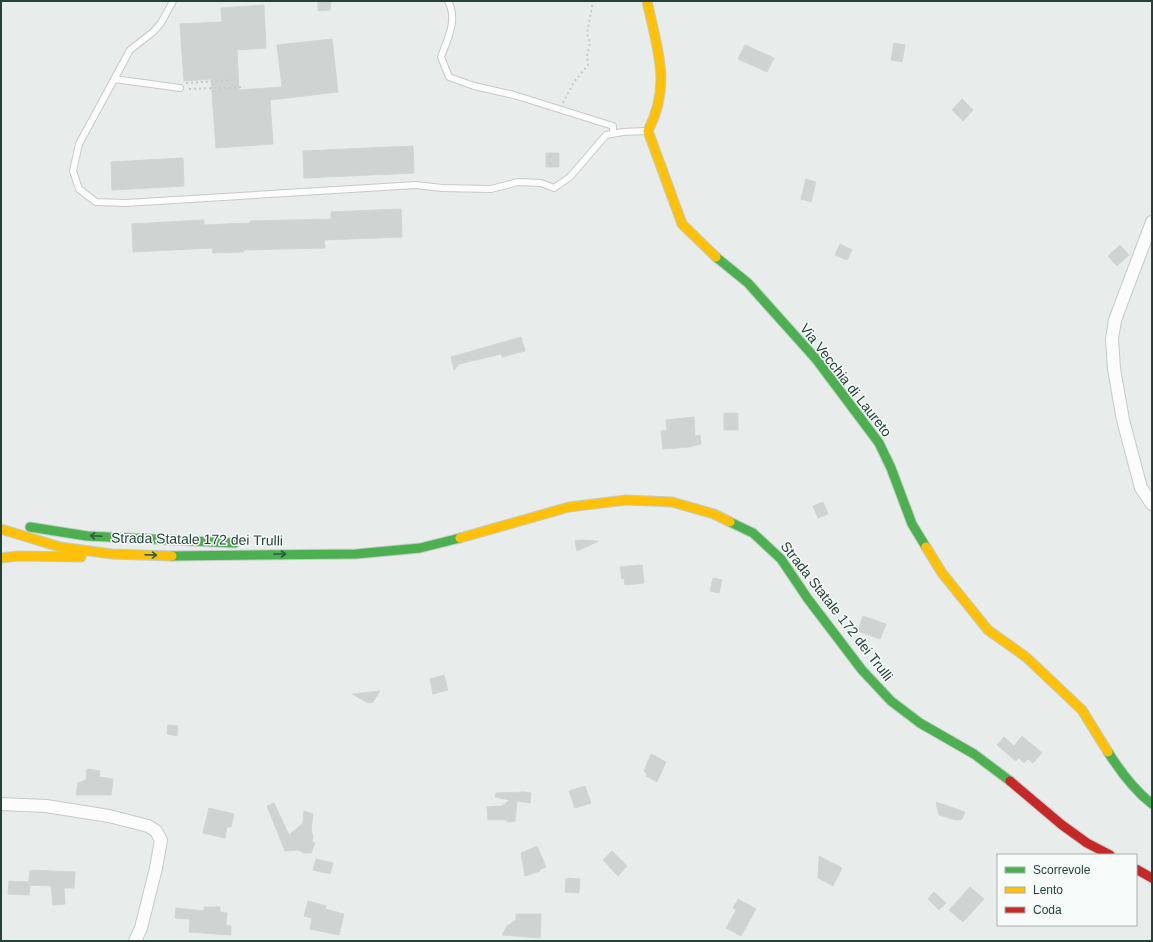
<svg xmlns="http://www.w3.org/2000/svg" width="1153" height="942" viewBox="0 0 1153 942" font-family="Helvetica,sans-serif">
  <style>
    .building { fill: #cfd4d2; stroke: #d1d6d4 }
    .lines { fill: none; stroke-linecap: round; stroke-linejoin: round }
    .lane-casing { stroke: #c5cac8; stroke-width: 8 }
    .street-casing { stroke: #c5cac8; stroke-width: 14 }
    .fast-casing { stroke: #c3cbc8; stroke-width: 11 }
    .slow-casing { stroke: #c3cbc8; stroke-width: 11 }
    .jam-casing { stroke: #c3cbc8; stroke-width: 11 }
    .path { stroke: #c3ccca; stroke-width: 2; stroke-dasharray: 2 3; stroke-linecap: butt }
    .lane { stroke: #fcfcfc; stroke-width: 6 }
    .street { stroke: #fcfcfc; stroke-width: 12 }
    .fast { stroke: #4caf50; stroke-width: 9 }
    .slow { stroke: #ffc107; stroke-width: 9 }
    .jam { stroke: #c62828; stroke-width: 9 }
    .oneway { stroke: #2e5d40 }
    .labels { text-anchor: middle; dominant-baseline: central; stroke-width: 3; stroke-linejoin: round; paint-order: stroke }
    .street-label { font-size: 14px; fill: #24423a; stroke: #f7fbf9 }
  </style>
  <rect width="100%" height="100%" fill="#e8edeb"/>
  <path class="building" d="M 318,1 L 331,1 L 330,10 L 318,11 Z
    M 264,5 L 266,48 L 237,50 L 239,90 L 282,87 L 277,45 L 332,39 L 338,92 L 270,100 L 273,144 L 216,148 L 211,79 L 184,81 L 180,24 L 222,22 L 221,8 Z
    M 894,43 L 905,45 L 902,62 L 891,60 Z
    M 745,45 L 774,58 L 767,72 L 738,59 Z
    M 962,99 L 973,110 L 963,121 L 952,110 Z
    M 413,146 L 414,173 L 304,178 L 303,151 Z
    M 546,153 L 559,153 L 559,167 L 546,167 Z
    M 183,158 L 184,186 L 112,190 L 111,162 Z
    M 806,179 L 816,182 L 811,202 L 801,199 Z
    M 401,209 L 402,237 L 324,240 L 325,248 L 244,250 L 244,252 L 213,253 L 212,248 L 133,252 L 132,224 L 204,220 L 204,225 L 250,223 L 250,221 L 331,219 L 331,212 Z
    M 840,244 L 852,250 L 847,260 L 835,255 Z
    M 1120,245 L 1129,255 L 1117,266 L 1108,256 Z
    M 521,337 L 525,351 L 502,357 L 501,354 L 459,364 L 454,370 L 451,357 Z
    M 724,413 L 738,413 L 738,430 L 724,430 Z
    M 694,417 L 695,436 L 700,435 L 701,444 L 689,447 L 663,449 L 661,431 L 667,430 L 666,420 Z
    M 823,502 L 828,514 L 818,518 L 813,506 Z
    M 581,540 L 599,541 L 577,551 L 575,541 Z
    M 642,565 L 644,583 L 625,585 L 624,578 L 622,579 L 620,567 Z
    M 713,578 L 722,580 L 719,593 L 710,591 Z
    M 863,616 L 886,624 L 880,639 L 858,631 Z
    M 444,675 L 448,690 L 433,694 L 430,679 Z
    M 380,691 L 373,702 L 368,703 L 352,694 Z
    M 168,725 L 178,726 L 177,736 L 167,734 Z
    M 1022,736 L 1042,753 L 1033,763 L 1028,759 L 1024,763 L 1019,758 L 1016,761 L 997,745 L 1004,737 L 1014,746 Z
    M 651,754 L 666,762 L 657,782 L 646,776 L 647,774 L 644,771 Z
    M 87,769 L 100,771 L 99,777 L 113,779 L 111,795 L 76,795 L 78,783 L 86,780 Z
    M 585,786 L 591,803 L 575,808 L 569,791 Z
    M 524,792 L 531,793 L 530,803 L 517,801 L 515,821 L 507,822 L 506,820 L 488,820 L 487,807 L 502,806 L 510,800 L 495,797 L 496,793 Z
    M 936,802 L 965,812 L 962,819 L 956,820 L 939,815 Z
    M 274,803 L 289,835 L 303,823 L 304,811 L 313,814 L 311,830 L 313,836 L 312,842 L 315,843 L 311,853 L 304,853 L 298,850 L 285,851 L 267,806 Z
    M 209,808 L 234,814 L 231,827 L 227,827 L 225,838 L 203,833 Z
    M 537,846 L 546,867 L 539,870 L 540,871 L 525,876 L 521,853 Z
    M 612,851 L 627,866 L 618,876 L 603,860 Z
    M 819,856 L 842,868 L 833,886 L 818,878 Z
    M 316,859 L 333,863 L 330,874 L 313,870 Z
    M 30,870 L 75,872 L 74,888 L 64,888 L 65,904 L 53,905 L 51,886 L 30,885 L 29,895 L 8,894 L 9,881 L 29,882 Z
    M 566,878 L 580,879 L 579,893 L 565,892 Z
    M 970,887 L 984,899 L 963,922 L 949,910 Z
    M 934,892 L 946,903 L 939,910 L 928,899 Z
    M 738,899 L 756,909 L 741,936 L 726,928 L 736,910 L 733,908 Z
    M 308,901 L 326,906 L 325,909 L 344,914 L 339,935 L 310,929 L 312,918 L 304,916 Z
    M 204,907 L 220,907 L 220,912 L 227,913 L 226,925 L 231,926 L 231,935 L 189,932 L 190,919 L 175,918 L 176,908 L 204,911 Z
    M 516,914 L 541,914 L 540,938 L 502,935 L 507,926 L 516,920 Z"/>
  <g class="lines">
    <defs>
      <path id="lane" d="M 173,1 L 161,23 L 153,32 L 130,50 L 79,144 L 73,171 L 79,189 L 96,202 L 126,203 L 416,185 L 442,188 L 491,189 L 518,182 L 541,183 L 554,188 L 570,177 L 606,135 L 623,132 L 646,131
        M 448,1 C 458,19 448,38 441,57 L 449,77 L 474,86 L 514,95 L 613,126 L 613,134
        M 114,79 L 180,88"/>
      <path id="street" d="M 1152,222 L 1115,320 L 1112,339 L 1114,369 L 1123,420 L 1141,488 L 1152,504
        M 1,804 L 46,806 L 109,816 L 148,826 L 156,831 L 161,840 L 156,868 L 141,928 L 135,941"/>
      <path id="fast" d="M 716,257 L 748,283 L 816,359 L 879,443 L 891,468 L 912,524 L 926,547
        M 730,522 L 753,533 L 781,559 L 808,599 L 862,670 L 891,701 L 920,723 L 974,754 L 1010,781
        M 30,527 L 87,536 L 235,543
        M 172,556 L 356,554 L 420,548 L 460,538
        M 1108,752 C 1120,771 1134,790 1152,804"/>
      <path id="slow" d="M 647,1 C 657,49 672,84 648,131 L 682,224 L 716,257
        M 1,529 L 60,547 L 112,554 L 172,556
        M 460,538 L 569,507 L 626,500 L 672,502 L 714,514 L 730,522
        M 926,547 L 942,573 L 988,630 L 1026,657 L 1082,710 L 1108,752
        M 1,558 L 18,556 L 81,557"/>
      <path id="jam" d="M 1010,781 L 1062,825 L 1087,843 L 1110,855
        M 1136,869 L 1152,878"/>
    </defs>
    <use href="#lane" class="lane-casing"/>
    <use href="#street" class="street-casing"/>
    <use href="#fast" class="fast-casing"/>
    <use href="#slow" class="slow-casing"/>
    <use href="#jam" class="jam-casing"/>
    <path class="path" d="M 186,83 L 237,80
      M 189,89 L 243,87
      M 563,103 L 574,82 L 588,65 L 587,56 L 590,43 L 587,34 L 593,1"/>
    <use href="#lane" class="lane"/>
    <use href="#street" class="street"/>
    <use href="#fast" class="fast"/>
    <use href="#slow" class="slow"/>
    <use href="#jam" class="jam"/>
  </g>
  <defs><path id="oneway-shaft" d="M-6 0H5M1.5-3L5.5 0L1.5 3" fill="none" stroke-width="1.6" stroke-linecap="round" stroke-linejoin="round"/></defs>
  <g class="oneway">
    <use href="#oneway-shaft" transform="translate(96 536) rotate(-177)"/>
    <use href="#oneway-shaft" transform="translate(280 554)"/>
    <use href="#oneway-shaft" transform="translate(151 555) rotate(2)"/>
  </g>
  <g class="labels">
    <g class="street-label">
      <text transform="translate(846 380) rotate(52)">Via Vecchia di Laureto</text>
      <text transform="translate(197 539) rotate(1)">Strada Statale 172 dei Trulli</text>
      <text transform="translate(837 611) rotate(52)">Strada Statale 172 dei Trulli</text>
    </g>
  </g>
  <rect width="1153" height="942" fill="none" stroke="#24423a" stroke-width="4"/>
  <rect x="997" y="854" width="140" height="72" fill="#f7fbf9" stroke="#a3b1ad"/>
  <rect x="1005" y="867" width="20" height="6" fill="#4caf50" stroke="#a3b1ad"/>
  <text x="1033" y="874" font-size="12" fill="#24423a">Scorrevole</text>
  <rect x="1005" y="887" width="20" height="6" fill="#ffc107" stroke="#a3b1ad"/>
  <text x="1033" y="894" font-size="12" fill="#24423a">Lento</text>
  <rect x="1005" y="907" width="20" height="6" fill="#c62828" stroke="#a3b1ad"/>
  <text x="1033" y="914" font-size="12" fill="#24423a">Coda</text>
</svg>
